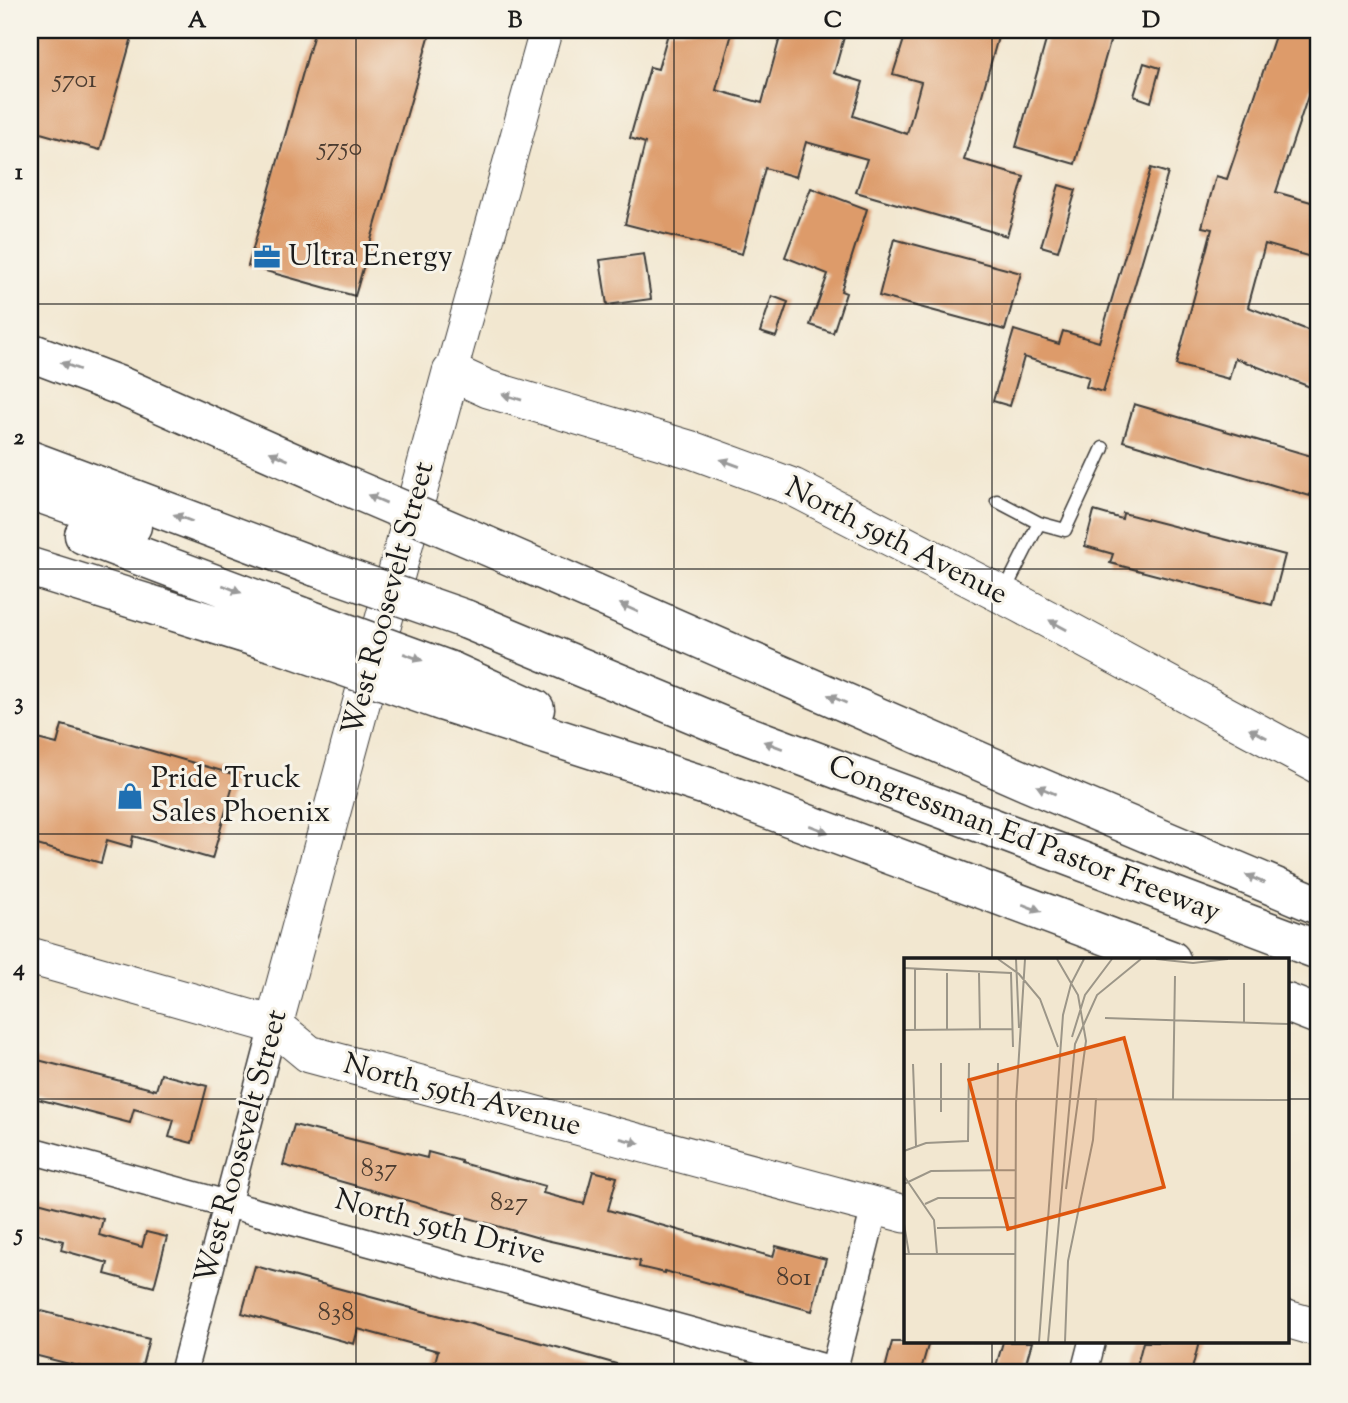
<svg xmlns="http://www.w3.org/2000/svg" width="1348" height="1403" viewBox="0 0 1348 1403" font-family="'Sorts Mill Goudy',serif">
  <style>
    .building { fill: #dd9b6a }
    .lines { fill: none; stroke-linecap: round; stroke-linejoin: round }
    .service-casing { stroke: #3c3a37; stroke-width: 15 }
    .minor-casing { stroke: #3c3a37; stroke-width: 29 }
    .tertiary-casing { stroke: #3c3a37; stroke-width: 34 }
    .secondary-casing { stroke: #3c3a37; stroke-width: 39 }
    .motorway-casing { stroke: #3c3a37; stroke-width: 41 }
    .service { stroke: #fff; stroke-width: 12 }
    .minor { stroke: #fff; stroke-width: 26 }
    .tertiary { stroke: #fff; stroke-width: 32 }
    .secondary { stroke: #fff; stroke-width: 37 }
    .motorway { stroke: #fff; stroke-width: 38 }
    .motorway-bridge-casing { stroke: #3c3a37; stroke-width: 41; stroke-linecap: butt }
    .motorway-bridge { stroke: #fff; stroke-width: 38 }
    .oneway { fill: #999 }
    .grid { fill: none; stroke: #1c1c1c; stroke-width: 2; stroke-opacity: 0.55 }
    .labels { text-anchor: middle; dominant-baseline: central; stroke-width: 6; stroke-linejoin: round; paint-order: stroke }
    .number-label { font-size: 26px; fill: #4c3c30 }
    .poi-label { font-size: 30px; fill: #1c1c1c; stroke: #f7f3e8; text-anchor: start }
    .street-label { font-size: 30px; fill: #1c1c1c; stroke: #f7f3e8 }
    .inset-road { fill: none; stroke: #9c9688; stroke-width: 2 }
    .view { fill: #de560d; fill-opacity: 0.15; stroke: #de560d; stroke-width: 3.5 }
    .inset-edge { fill: none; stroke: #1c1c1c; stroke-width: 3.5 }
    .neatline { fill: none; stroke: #1c1c1c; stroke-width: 2.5 }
    .grid-label { font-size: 23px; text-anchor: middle; font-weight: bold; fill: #1c1c1c }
  </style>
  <rect width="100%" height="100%" fill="#f7f3e8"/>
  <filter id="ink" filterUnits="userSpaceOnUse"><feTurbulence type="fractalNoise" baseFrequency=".0143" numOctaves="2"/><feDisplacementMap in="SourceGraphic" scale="14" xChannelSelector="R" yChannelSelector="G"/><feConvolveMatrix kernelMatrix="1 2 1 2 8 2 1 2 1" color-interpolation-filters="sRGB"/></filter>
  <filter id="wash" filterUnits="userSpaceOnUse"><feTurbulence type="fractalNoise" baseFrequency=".00686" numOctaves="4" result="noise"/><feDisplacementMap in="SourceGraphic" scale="28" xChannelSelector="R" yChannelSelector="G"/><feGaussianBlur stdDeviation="1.57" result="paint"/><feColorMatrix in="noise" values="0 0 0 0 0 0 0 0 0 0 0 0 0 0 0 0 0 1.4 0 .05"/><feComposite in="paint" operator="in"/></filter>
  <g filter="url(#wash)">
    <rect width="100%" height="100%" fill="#f2e7d0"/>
    <g id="blocks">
      <path class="building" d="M 30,30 L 134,30 L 100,150 L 30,130 Z
        M 315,30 L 431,30 L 355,296 L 248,266 Z
        M 669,30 L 733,30 L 716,90 L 762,103 L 782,30 L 846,30 L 834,73 L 863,82 L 853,116 L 907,134 L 921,82 L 893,74 L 907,30 L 1000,30 L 964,160 L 1024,177 L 1007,236 L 856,192 L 867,159 L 806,142 L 796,177 L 765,168 L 742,254 L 625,224 L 645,143 L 630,138 L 650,67 L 658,69 Z
        M 1049,30 L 1083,30 L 1111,38 L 1075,164 L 1016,147 Z
        M 1277,30 L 1318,30 L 1318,66 L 1276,192 L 1318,204 L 1318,259 L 1265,244 L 1248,307 L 1318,334 L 1318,390 L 1235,358 L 1229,379 L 1176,365 L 1212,229 L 1202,227 L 1216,176 L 1227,179 Z
        M 1144,63 L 1160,68 L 1151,102 L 1134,96 Z
        M 1151,168 L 1168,173 L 1103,392 L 1086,387 L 1089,377 L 1024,357 L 1010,406 L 993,401 L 1014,330 L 1059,344 L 1063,331 L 1099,342 Z
        M 1059,185 L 1076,190 L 1058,251 L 1041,246 Z
        M 811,188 L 867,209 L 841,291 L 846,293 L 833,333 L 810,325 L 828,274 L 785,257 Z
        M 894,239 L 1021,273 L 1005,330 L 879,296 Z
        M 644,254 L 651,299 L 607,305 L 600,260 Z
        M 772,296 L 788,302 L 776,337 L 760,332 Z
        M 1134,404 L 1318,458 L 1310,496 L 1123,441 Z
        M 1094,511 L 1122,519 L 1123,513 L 1285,555 L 1272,605 L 1110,563 L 1113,554 L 1085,546 Z
        M 62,725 L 236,775 L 212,859 L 133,836 L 131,847 L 107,840 L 101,863 L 30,843 L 30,750 L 33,738 L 57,744 Z
        M 30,1058 L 156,1090 L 161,1074 L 207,1086 L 192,1143 L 169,1137 L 174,1120 L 134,1109 L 130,1123 L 30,1097 Z
        M 294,1125 L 427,1158 L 428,1152 L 461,1161 L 461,1163 L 545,1186 L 543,1193 L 584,1204 L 593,1171 L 617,1177 L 608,1210 L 773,1257 L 776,1246 L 826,1259 L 812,1311 L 665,1271 L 665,1273 L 639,1267 L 640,1261 L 546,1240 L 283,1165 Z
        M 30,1200 L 103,1219 L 99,1235 L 142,1247 L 146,1232 L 167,1237 L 154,1287 L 105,1274 L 108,1263 L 61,1250 L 63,1241 L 30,1232 Z
        M 255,1266 L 564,1349 L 627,1367 L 626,1373 L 432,1373 L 438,1351 L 358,1329 L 354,1344 L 242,1313 Z
        M 30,1308 L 149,1339 L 140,1373 L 105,1373 L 30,1354 Z
        M 892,1342 L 929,1342 L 920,1373 L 884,1373 Z
        M 1003,1342 L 1032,1342 L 1023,1373 L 994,1373 Z
        M 1143,1342 L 1199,1342 L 1191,1373 L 1135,1373 Z"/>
    </g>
  </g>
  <g filter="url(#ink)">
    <use href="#blocks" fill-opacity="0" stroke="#3c3a37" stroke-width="2"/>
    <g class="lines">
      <defs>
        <path id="service" d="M 997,501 L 1039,523
          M 1004,592 L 1039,523 L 1065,530 L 1103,448"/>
        <path id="minor" d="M 30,1150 L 834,1370
          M 183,1373 L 274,1025
          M 833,1373 L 875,1206
          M 1084,1373 L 1092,1342"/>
        <path id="tertiary" d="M 451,372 L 546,30"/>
        <path id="secondary" d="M 30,956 L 274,1025 L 309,1054 L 905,1214
          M 274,1025 L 451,372 L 488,389 L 692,450 L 793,487 L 1020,604 L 1318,765
          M 1287,1319 L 1318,1328"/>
        <path id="motorway" d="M 30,352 L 123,387 L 342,484
          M 30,460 L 316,567
          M 30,490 L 132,526
          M 84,535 L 303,617
          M 485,545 L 1027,782 L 1318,905
          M 30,567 L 294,649
          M 465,619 L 730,729 L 1318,950
          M 451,671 L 535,709
          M 441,701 L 709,787 L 1171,960
          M 1287,1003 L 1318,1015"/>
      </defs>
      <use href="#service" class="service-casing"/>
      <use href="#minor" class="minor-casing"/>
      <use href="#tertiary" class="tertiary-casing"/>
      <use href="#secondary" class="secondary-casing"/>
      <use href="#motorway" class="motorway-casing"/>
      <use href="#service" class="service"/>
      <use href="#minor" class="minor"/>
      <use href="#tertiary" class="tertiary"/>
      <use href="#secondary" class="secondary"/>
      <use href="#motorway" class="motorway"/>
      <defs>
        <path id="motorway-bridge" d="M 342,484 L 485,545
          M 316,567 L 465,619
          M 303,617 L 451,671
          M 294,649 L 441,701"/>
      </defs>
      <use href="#motorway-bridge" class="motorway-bridge-casing"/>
      <use href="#motorway-bridge" class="motorway-bridge"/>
    </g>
    <defs><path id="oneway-solid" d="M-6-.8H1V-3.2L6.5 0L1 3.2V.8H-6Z" transform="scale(1.75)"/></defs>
    <g class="oneway">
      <use href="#oneway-solid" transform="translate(70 366) rotate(-159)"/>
      <use href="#oneway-solid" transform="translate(512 397) rotate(-163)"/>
      <use href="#oneway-solid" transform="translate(279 456) rotate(-156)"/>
      <use href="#oneway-solid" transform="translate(730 463) rotate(-160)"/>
      <use href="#oneway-solid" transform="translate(377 499) rotate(-157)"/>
      <use href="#oneway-solid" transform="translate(183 518) rotate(-159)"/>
      <use href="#oneway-solid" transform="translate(232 589) rotate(22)"/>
      <use href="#oneway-solid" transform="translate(629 608) rotate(-156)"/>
      <use href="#oneway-solid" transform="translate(1058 625) rotate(-151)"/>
      <use href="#oneway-solid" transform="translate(413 657) rotate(20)"/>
      <use href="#oneway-solid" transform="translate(837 699) rotate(-156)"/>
      <use href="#oneway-solid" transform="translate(1258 733) rotate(-152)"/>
      <use href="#oneway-solid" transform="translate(773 745) rotate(-159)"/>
      <use href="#oneway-solid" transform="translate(1046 790) rotate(-157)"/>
      <use href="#oneway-solid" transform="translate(819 829) rotate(21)"/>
      <use href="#oneway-solid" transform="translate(1255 879) rotate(-157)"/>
      <use href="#oneway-solid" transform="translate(1032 908) rotate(21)"/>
      <use href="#oneway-solid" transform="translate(630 1141) rotate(15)"/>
    </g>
  </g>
  <path class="grid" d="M 356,30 L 356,1373M 674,30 L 674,1373M 992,30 L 992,960M 30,304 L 1318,304M 30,569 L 1318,569M 30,834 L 1318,834M 30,1099 L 905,1099M 1287,1099 L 1318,1099M 992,1342 L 992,1373"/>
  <defs>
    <symbol id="office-bare" viewBox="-9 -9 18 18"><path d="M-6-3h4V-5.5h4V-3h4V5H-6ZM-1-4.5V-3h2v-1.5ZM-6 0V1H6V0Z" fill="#1f6fb2" stroke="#f7f3e8" stroke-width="2.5" paint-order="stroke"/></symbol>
    <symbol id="shop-bare" viewBox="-9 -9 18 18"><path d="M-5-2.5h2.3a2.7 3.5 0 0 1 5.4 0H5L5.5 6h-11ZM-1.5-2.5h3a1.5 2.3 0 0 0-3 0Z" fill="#1f6fb2" stroke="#f7f3e8" stroke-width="2.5" paint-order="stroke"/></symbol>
  </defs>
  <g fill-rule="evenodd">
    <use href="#office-bare" x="248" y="238" width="38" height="38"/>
    <use href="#shop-bare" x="111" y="777" width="38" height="38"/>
  </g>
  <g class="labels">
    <g class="number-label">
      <text x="75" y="80">5701</text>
      <text x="340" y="148">5750</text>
      <text x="379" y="1169">837</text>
      <text x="509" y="1203">827</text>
      <text x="794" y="1278">801</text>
      <text x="336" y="1313">838</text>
    </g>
    <g class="poi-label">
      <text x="288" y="257">Ultra Energy</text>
      <text x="151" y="779">Pride Truck<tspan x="151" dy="34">Sales Phoenix</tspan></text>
    </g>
    <g class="street-label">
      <text transform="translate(896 542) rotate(27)">North 59th Avenue</text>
      <text transform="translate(389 599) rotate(-75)">West Roosevelt Street</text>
      <text transform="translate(1024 840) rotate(21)">Congressman Ed Pastor Freeway</text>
      <text transform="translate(462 1096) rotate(15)">North 59th Avenue</text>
      <text transform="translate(242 1147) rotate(-75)">West Roosevelt Street</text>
      <text transform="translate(440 1228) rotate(15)">North 59th Drive</text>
    </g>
  </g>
  <g transform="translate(904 958)">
    <rect width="385" height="385" fill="#f2e7d0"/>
    <path class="inset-road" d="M 94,1 L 115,16 L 136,41 L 154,89M 112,1 L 115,70M 153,1 L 174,37 L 182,83 L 162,231M 252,1 L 289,5 L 324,1M 0,10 L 107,15 L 109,89M 11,11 L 11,72M 43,15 L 43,71M 75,15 L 76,71M 201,60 L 385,66M 340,65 L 340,25M 0,72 L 109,71M 168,79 L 181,37 L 208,1M 9,106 L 12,188M 0,141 L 114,141M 114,141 L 192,141 L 189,182 L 164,303 L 161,384M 192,141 L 385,142M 269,141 L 271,18M 37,154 L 37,105M 0,193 L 22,185 L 64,183 L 65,105M 93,213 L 94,105M 0,218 L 30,262 L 33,296M 0,226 L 27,213 L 112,212M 21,246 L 34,240 L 112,240M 0,266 L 5,296M 33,270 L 112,269M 0,296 L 112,296M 111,384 L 112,145 L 121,1M 135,384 L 159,57 L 167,26 L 180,1M 144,384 L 171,86 L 193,37 L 237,1"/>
    <path class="view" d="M 220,80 L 260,229 L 104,271 L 65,122 Z"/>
    <rect width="385" height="385" class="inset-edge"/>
  </g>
  <rect width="1348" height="1403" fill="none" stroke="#f7f3e8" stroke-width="77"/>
  <rect x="38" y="38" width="1272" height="1326" class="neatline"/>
  <g class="grid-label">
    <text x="197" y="27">A</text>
    <text x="515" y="27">B</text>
    <text x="833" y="27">C</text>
    <text x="1151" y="27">D</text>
    <text x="19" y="179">1</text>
    <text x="19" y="444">2</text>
    <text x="19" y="709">3</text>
    <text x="19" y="975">4</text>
    <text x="19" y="1240">5</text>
  </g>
</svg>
